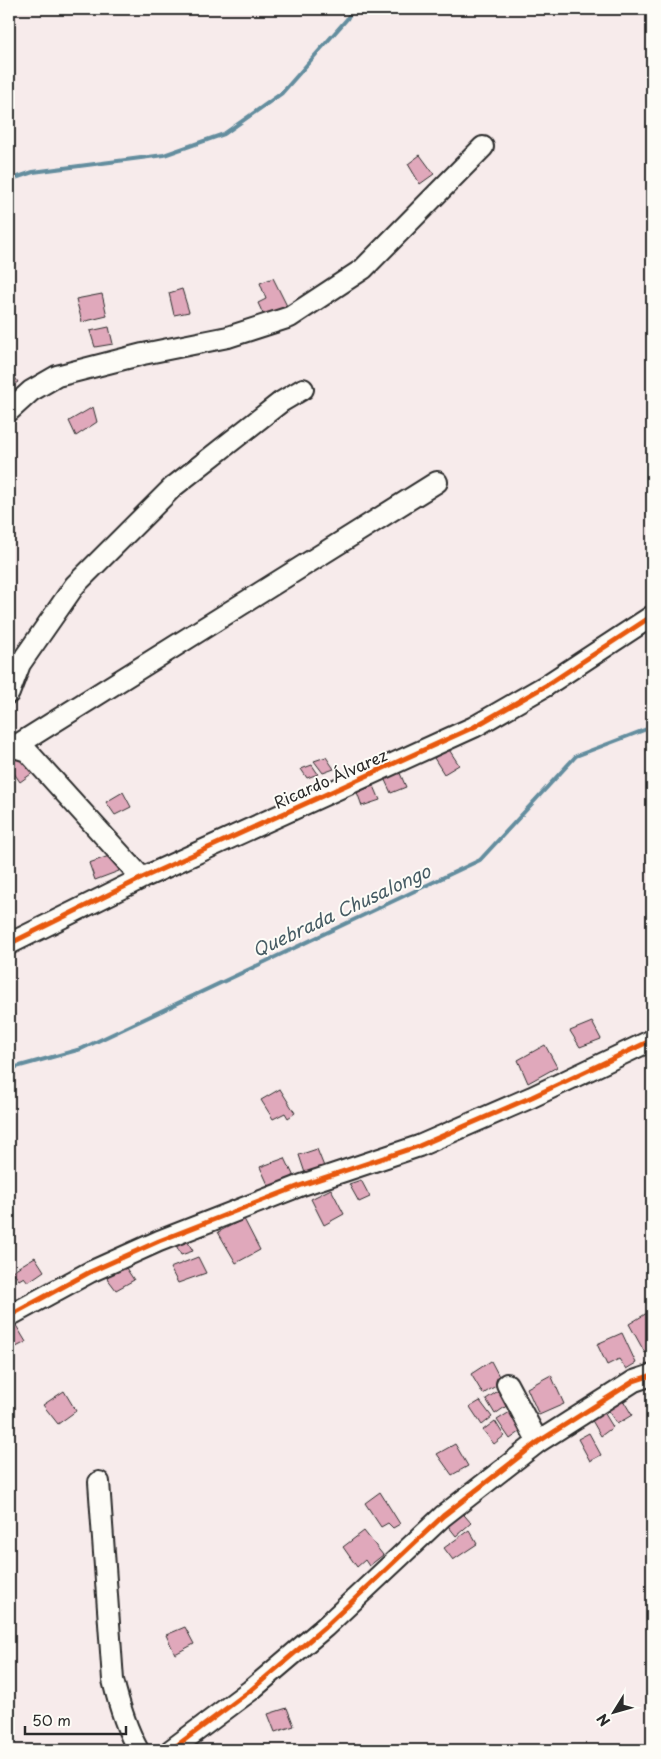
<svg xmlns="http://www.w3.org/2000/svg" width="661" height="1759" viewBox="0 0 661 1759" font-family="'Playpen Sans',sans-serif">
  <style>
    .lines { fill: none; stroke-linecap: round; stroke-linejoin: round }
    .stream { stroke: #638d9e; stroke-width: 4 }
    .building { fill: #e0a8bb; stroke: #2b2b2b }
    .minor-casing { stroke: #2b2b2b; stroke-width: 24 }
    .minor { stroke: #fdfcf7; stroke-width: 20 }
    .cycleway-casing { stroke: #fdfcf7; stroke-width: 8 }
    .cycleway { stroke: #e8590c; stroke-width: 5 }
    .labels { text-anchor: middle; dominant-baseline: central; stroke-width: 4; stroke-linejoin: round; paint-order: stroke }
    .street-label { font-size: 16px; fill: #2b2b2b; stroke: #fdfcf7 }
    .water-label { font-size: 18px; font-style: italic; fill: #475c64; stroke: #fdfcf7 }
  </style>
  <rect width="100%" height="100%" fill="#f7ebeb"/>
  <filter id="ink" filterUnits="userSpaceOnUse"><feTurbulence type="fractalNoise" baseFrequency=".02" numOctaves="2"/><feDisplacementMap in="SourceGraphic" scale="10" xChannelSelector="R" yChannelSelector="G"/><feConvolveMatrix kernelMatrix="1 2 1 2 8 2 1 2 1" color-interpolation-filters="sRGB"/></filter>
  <g filter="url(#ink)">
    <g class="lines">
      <path class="stream" d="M 9,180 L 33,172 L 164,155 L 224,134 L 282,93 L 347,19 L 352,9
        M 9,1069 L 81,1049 L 480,860 L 576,756 L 652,727"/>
    </g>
    <path class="building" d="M 420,155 L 434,174 L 420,184 L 408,164 Z
      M 273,278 L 287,306 L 264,316 L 258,303 L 266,299 L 260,283 Z
      M 182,289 L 189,312 L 174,315 L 169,293 Z
      M 102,294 L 107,316 L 82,322 L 76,299 Z
      M 109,327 L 113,344 L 95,347 L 90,331 Z
      M 9,369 L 18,382 L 9,388 Z
      M 93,407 L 97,422 L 76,436 L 69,421 Z
      M 448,748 L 459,765 L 444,774 L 434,758 Z
      M 21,750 L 38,769 L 20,782 L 9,766 L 9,759 Z
      M 326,757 L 334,769 L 323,773 L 314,761 Z
      M 312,765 L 318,774 L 307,778 L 301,769 Z
      M 399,771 L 406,787 L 391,793 L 384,778 Z
      M 374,786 L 380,800 L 362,806 L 357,792 Z
      M 123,792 L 131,807 L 115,815 L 106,802 Z
      M 112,855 L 119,871 L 95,880 L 89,863 Z
      M 592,1022 L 601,1039 L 580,1047 L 570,1031 Z
      M 545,1045 L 557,1067 L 528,1083 L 518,1060 Z
      M 280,1089 L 295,1113 L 288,1118 L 285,1113 L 273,1119 L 261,1100 Z
      M 317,1149 L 325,1169 L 306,1176 L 299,1155 Z
      M 285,1158 L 296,1181 L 270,1189 L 260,1167 Z
      M 361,1180 L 370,1197 L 359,1202 L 349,1184 Z
      M 331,1189 L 344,1214 L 324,1225 L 311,1199 Z
      M 244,1219 L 260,1250 L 236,1263 L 218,1232 Z
      M 185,1237 L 193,1251 L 181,1255 L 174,1241 Z
      M 35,1257 L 44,1271 L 28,1282 L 24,1277 L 19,1280 L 12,1271 Z
      M 198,1257 L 206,1273 L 178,1283 L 170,1268 Z
      M 122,1262 L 134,1280 L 116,1290 L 104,1274 Z
      M 652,1310 L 652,1353 L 649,1349 L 645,1353 L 629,1324 Z
      M 14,1322 L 26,1342 L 14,1348 L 9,1340 L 9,1326 Z
      M 622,1333 L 636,1363 L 626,1369 L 619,1359 L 607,1365 L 597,1344 Z
      M 491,1361 L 502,1382 L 483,1394 L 471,1374 Z
      M 551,1375 L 564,1404 L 539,1415 L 527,1388 Z
      M 501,1389 L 508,1405 L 495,1414 L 486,1399 Z
      M 64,1391 L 76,1411 L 58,1424 L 43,1405 Z
      M 620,1395 L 632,1415 L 617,1424 L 605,1406 Z
      M 480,1401 L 492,1417 L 482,1425 L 470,1407 Z
      M 602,1409 L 613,1427 L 601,1436 L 590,1417 Z
      M 513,1410 L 524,1429 L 510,1439 L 497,1420 Z
      M 495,1421 L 504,1436 L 494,1444 L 483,1430 Z
      M 589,1433 L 601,1455 L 590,1461 L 578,1439 Z
      M 455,1444 L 468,1466 L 452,1475 L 437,1454 Z
      M 380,1492 L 400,1524 L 393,1528 L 388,1523 L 381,1527 L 365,1503 Z
      M 459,1509 L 471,1523 L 456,1536 L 445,1522 Z
      M 469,1530 L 477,1544 L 453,1560 L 444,1548 Z
      M 364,1531 L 383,1555 L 369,1566 L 365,1560 L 357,1567 L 343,1547 Z
      M 185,1627 L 194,1644 L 175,1654 L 166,1635 Z
      M 287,1708 L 294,1726 L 275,1732 L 268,1714 Z"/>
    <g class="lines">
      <defs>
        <path id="minor" d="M 9,411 L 31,391 L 57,376 L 143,354 L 228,337 L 290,317 L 363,269 L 483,147
          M 9,693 L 20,664 L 75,585 L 173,487 L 281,402 L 303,389
          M 14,747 L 437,482
          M 9,748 L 14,747 L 27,751 L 142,878
          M 9,944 L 142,878 L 474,727 L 547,685 L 652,616
          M 9,1316 L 90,1272 L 159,1241 L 302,1185 L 419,1146 L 532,1097 L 652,1040
          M 507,1384 L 538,1442
          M 99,1482 L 113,1680 C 119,1705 126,1728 138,1750
          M 171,1750 L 251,1690 L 325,1627 L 443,1516 L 538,1442 L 634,1381 L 652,1375"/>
      </defs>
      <use href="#minor" class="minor-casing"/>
      <use href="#minor" class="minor"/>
      <defs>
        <path id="cycleway" d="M 9,944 L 142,878 L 474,727 L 547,685 L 652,616
          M 9,1316 L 90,1272 L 159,1241 L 302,1185 L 419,1146 L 532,1097 L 652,1040
          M 171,1750 L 251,1690 L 325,1627 L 443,1516 L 538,1442 L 634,1381 L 652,1375"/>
      </defs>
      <use href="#cycleway" class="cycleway-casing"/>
      <use href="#cycleway" class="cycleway"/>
    </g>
  </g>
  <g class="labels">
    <g class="street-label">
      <text transform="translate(330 778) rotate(-24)">Ricardo Álvarez</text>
    </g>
    <g class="water-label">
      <text transform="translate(341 910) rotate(-25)">Quebrada Chusalongo</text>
    </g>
  </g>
  <rect width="661" height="1759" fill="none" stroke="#fdfcf7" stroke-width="30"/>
  <rect x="15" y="15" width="631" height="1729" fill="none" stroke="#2b2b2b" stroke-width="2" filter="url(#ink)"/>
  <g transform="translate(614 1712) rotate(233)" stroke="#fdfcf7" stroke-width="4" paint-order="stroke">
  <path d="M0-4L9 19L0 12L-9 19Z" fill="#2b2b2b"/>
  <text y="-8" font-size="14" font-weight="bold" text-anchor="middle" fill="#2b2b2b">N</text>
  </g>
  <path d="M25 1726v8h101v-8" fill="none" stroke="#2b2b2b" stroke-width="2.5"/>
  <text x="32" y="1726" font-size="15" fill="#2b2b2b" stroke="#fdfcf7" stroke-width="4" paint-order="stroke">50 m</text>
</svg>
